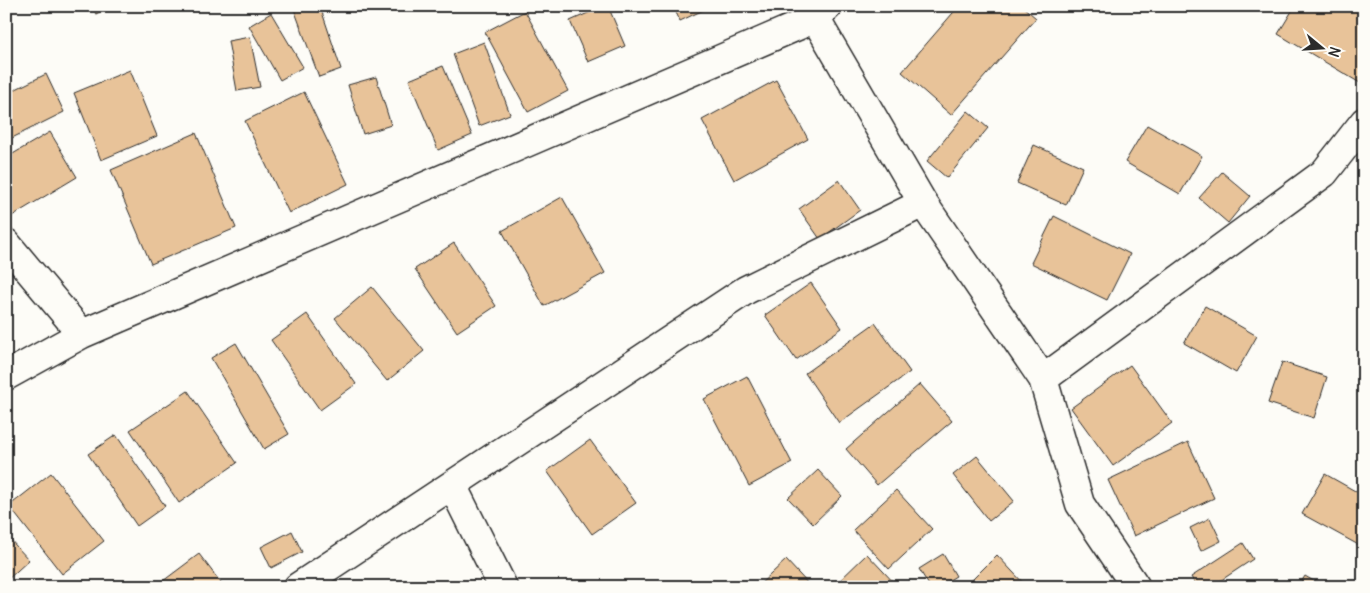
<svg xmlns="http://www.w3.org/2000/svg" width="1370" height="593" viewBox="0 0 1370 593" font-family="Delius,sans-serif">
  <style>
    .building { fill: #e8c399; stroke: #2b2b2b }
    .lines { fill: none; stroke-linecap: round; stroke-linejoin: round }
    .minor-casing { stroke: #2b2b2b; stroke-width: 31 }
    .minor { stroke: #fdfcf7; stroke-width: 28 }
  </style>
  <rect width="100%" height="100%" fill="#fdfcf7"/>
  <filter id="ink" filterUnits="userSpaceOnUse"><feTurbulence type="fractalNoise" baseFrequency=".02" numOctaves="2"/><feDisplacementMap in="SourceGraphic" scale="10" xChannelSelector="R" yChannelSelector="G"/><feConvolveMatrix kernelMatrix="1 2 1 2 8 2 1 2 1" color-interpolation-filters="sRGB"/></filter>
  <g filter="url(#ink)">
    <path class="building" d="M 92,6 L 111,6 L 96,14 Z
      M 301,6 L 320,6 L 341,69 L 319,77 L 294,9 Z
      M 604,6 L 608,6 L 625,46 L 588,62 L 570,21 Z
      M 673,6 L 712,6 L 680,21 Z
      M 959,6 L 1022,6 L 1036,18 L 951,115 L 902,72 Z
      M 1295,6 L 1364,6 L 1364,77 L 1360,83 L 1278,34 Z
      M 525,11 L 568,91 L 528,112 L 485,32 Z
      M 271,13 L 303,67 L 280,80 L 249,26 Z
      M 250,37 L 260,87 L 237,91 L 228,41 Z
      M 484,42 L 510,114 L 479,126 L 453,54 Z
      M 443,66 L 472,135 L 438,150 L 409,80 Z
      M 130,70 L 157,136 L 101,160 L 74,93 Z
      M 46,74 L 64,112 L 6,141 L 6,94 Z
      M 376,77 L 391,125 L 363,134 L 348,85 Z
      M 776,80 L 808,139 L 734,180 L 702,120 Z
      M 304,92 L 348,184 L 289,213 L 245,121 Z
      M 968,111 L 988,128 L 947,178 L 927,161 Z
      M 1147,125 L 1202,156 L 1180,194 L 1125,162 Z
      M 50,132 L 77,177 L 7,219 L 6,158 Z
      M 196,133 L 236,228 L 151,264 L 111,170 Z
      M 1034,145 L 1083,167 L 1066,205 L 1017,183 Z
      M 1222,172 L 1250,196 L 1228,223 L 1199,198 Z
      M 839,180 L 860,210 L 820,239 L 799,209 Z
      M 562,197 L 605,273 L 544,306 L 502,231 Z
      M 1054,216 L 1130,254 L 1107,300 L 1031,263 Z
      M 454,243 L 496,306 L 457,332 L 415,269 Z
      M 811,283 L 842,328 L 796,360 L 765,315 Z
      M 372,287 L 424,351 L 387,381 L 335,318 Z
      M 1205,306 L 1257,336 L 1236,373 L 1184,343 Z
      M 307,314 L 356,384 L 320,410 L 271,340 Z
      M 875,323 L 910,372 L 839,423 L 805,373 Z
      M 236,343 L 289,434 L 264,449 L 211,358 Z
      M 1282,362 L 1327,377 L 1314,418 L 1268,403 Z
      M 1130,365 L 1172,423 L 1113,466 L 1071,408 Z
      M 747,376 L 792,463 L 749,486 L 704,399 Z
      M 920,384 L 952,421 L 877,485 L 846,449 Z
      M 188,391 L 237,463 L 179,503 L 130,430 Z
      M 116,435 L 165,506 L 137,526 L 88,454 Z
      M 590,440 L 636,503 L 592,534 L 547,471 Z
      M 1188,442 L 1214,498 L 1134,536 L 1108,480 Z
      M 977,456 L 1014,501 L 989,521 L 953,475 Z
      M 818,470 L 842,496 L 813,524 L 788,498 Z
      M 51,473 L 104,541 L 62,574 L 9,506 Z
      M 1325,474 L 1364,496 L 1364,548 L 1302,514 Z
      M 896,490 L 932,529 L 889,569 L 853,530 Z
      M 1210,518 L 1221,541 L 1201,551 L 1190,528 Z
      M 292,531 L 302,552 L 271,568 L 261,547 Z
      M 6,535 L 29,560 L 6,581 Z
      M 1243,543 L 1253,559 L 1211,587 L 1197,587 L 1191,577 Z
      M 199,554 L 224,587 L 161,587 L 159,584 Z
      M 867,554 L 898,587 L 840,587 L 837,583 Z
      M 943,554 L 956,576 L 938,587 L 930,587 L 919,569 Z
      M 997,555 L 1027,587 L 965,587 Z
      M 786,560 L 811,587 L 757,587 Z
      M 1305,576 L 1324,587 L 1298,587 Z"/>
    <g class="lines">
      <defs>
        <path id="minor" d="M 808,6 L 923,203 L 1043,379 L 1080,504 L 1136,587
          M 6,243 L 82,334
          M 6,376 L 82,334 L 816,18 L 828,6
          M 1043,379 L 1324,173 L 1364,122
          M 452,485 L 503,587
          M 298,587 L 746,290 L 923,203"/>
      </defs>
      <use href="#minor" class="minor-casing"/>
      <use href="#minor" class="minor"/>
    </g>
  </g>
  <rect width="1370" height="593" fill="none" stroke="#fdfcf7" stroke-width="25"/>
  <rect x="12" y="12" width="1345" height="568" fill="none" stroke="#2b2b2b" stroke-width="2" filter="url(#ink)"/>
  <g transform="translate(1322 48) rotate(108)" stroke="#fdfcf7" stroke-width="4" paint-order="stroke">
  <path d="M0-4L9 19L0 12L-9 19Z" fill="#2b2b2b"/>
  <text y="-8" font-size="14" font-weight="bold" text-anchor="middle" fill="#2b2b2b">N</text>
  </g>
</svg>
